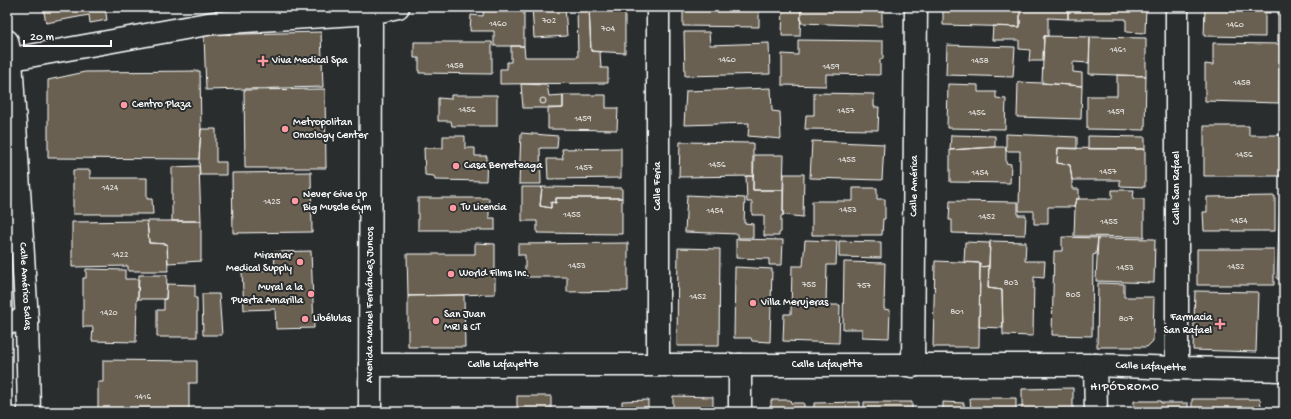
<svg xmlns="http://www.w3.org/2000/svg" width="1291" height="419" viewBox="0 0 1291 419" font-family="'Gochi Hand',sans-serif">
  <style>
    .building { fill: #696151; stroke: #fff }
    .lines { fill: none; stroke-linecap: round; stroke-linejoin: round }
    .minor-casing { stroke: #fff; stroke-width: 25 }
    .secondary-casing { stroke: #fff; stroke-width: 25 }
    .minor { stroke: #2a2d2e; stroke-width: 22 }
    .secondary { stroke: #2a2d2e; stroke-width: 22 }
    .poi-dot { fill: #ff9aa2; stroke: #2a2d2e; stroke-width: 1.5 }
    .labels { text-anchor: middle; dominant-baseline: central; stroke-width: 4; stroke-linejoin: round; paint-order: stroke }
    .number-label { font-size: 9px; fill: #dad8d4 }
    .poi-label { font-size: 11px; fill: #fff; stroke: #2a2d2e; text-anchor: start }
    .street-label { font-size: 11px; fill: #fff; stroke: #2a2d2e }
    .neighbourhood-label { font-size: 12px; letter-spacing: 1px; fill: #fff; stroke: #2a2d2e }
  </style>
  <rect width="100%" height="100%" fill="#2a2d2e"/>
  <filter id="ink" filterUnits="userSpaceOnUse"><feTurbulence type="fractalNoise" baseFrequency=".025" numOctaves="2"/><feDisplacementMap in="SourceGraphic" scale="8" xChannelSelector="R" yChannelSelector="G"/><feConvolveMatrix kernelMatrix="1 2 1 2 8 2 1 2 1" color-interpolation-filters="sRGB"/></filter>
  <g filter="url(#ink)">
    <path class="building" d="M 43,7 L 105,7 L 107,20 L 90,23 L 89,15 L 46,23 Z
      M 484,7 L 524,7 L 524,46 L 494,46 L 494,31 L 470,31 L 471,15 L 483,16 Z
      M 532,7 L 565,7 L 567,36 L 534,38 Z
      M 577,7 L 589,7 L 591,51 L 600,52 L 601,68 L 608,68 L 608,83 L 500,84 L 500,69 L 507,69 L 507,62 L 511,62 L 511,46 L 524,46 L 525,57 L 578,57 Z
      M 589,7 L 625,7 L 625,53 L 591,51 Z
      M 683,7 L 759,7 L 759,27 L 683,26 Z
      M 783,7 L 801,7 L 800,36 L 782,36 Z
      M 801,7 L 882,7 L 882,26 L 801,23 Z
      M 943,7 L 1020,7 L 1020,27 L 943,25 Z
      M 1020,7 L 1068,7 L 1068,19 L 1048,18 L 1048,36 L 1044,36 L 1043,61 L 1029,61 L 1030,50 L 1019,49 L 1019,40 L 992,40 L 993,26 L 1020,27 Z
      M 1068,7 L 1146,7 L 1145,33 L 1126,32 L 1126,19 L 1068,19 Z
      M 1205,7 L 1270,7 L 1270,13 L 1265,13 L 1265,37 L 1204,36 Z
      M 1278,7 L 1284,7 L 1284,43 L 1278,42 Z
      M 321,32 L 323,87 L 206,90 L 204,35 Z
      M 684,32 L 709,32 L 710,45 L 769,43 L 770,74 L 685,76 Z
      M 1044,36 L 1090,37 L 1089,63 L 1073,62 L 1073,72 L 1082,73 L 1082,86 L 1042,83 Z
      M 1090,37 L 1146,38 L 1146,76 L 1089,74 Z
      M 798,40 L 883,41 L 883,59 L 880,59 L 880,75 L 826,74 L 826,86 L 782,85 L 782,54 L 798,55 Z
      M 414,42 L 492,42 L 492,74 L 419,73 L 419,58 L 414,58 Z
      M 1213,43 L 1280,44 L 1279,103 L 1205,101 L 1205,64 L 1213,65 Z
      M 1282,43 L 1284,43 L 1284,80 L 1282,80 Z
      M 947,45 L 1015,47 L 1013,77 L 946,75 Z
      M 200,71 L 201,129 L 199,159 L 48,158 L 48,80 L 85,72 Z
      M 1117,75 L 1146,76 L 1145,130 L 1087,129 L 1087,96 L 1117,96 Z
      M 1282,80 L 1284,80 L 1284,128 L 1282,128 Z
      M 1018,82 L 1042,83 L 1082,86 L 1081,119 L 1017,117 Z
      M 521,84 L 547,85 L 549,96 L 563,95 L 563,108 L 523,108 Z
      M 948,84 L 978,85 L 978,92 L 996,92 L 996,98 L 1006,99 L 1005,129 L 947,128 Z
      M 771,88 L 772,111 L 780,112 L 781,139 L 748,136 L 749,123 L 684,125 L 686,91 Z
      M 325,89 L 326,168 L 245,168 L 244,90 Z
      M 814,93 L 874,94 L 874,107 L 879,107 L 878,130 L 805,129 L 806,115 L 814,115 Z
      M 451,95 L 497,95 L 497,126 L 452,126 L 451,121 L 438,121 L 438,98 L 451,99 Z
      M 563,95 L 606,95 L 606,108 L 618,108 L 617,130 L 548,129 L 548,109 L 563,108 Z
      M540 101a3 3 0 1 1 6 0a3 3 0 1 1-6 0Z
      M 1204,126 L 1249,126 L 1249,135 L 1283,135 L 1283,176 L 1204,176 Z
      M 201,129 L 216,129 L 216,162 L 226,162 L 226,175 L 200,175 L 199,159 Z
      M 521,133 L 558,136 L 557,148 L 540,148 L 541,184 L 519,184 Z
      M 1006,134 L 1077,137 L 1077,149 L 1058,148 L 1057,163 L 1070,165 L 1072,180 L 1072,189 L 1079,189 L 1079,199 L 1076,199 L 1074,207 L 1048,207 L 1048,224 L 1034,224 L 1034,211 L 1019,211 L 1020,151 L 1006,151 Z
      M 951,135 L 995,136 L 995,147 L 950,150 Z
      M 443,136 L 465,136 L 465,148 L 475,148 L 475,156 L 487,156 L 486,181 L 435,180 L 434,176 L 425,175 L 424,148 L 443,148 Z
      M 1088,136 L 1145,137 L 1145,149 L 1088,149 Z
      M 812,141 L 884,144 L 882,180 L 810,178 Z
      M 680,142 L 753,143 L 753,176 L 679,177 Z
      M 995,147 L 1006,147 L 1006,163 L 1011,164 L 1010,183 L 950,182 L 950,150 Z
      M 621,148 L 621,178 L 548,179 L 547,159 L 563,159 L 562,149 Z
      M 1058,148 L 1145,149 L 1145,187 L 1120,186 L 1120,180 L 1072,180 L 1070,165 L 1057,163 Z
      M 754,155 L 784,155 L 783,190 L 753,190 Z
      M 199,166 L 201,221 L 172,221 L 172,167 Z
      M 73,170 L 90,170 L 90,178 L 147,178 L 147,199 L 152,199 L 153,214 L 73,214 Z
      M 311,172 L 312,232 L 233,233 L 232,173 Z
      M 784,174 L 804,174 L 803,217 L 783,215 Z
      M 746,176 L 753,176 L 753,190 L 783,190 L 783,215 L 781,216 L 781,232 L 779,233 L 779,236 L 764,236 L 764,215 L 752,215 L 752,202 L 747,202 Z
      M 522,187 L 542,187 L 540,206 L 551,208 L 551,202 L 556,203 L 556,198 L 622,198 L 622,234 L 537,233 L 537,221 L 522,221 Z
      M 542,187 L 622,188 L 622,198 L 556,198 L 556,203 L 551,202 L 551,208 L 540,206 Z
      M 853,188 L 877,188 L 877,199 L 885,199 L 885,219 L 883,219 L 882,235 L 812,235 L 812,201 L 853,201 Z
      M 1112,190 L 1134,190 L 1133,199 L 1144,199 L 1144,237 L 1074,236 L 1075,207 L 1074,207 L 1076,199 L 1112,199 Z
      M 687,195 L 745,198 L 744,223 L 753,224 L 753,238 L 738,238 L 738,234 L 685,232 Z
      M 1275,196 L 1275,231 L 1204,231 L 1203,212 L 1207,212 L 1207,197 Z
      M 418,198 L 489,198 L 489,218 L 495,218 L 495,230 L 418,230 Z
      M 1280,199 L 1284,199 L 1284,279 L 1277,279 Z
      M 950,201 L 1018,202 L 1018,215 L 1026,215 L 1025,235 L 952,233 L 952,220 L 949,220 Z
      M 147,221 L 149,243 L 167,244 L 168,271 L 128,271 L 128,266 L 72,267 L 72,222 Z
      M 147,221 L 201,221 L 201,261 L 168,263 L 167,244 L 149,243 Z
      M 1062,237 L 1098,238 L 1096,254 L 1093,255 L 1092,336 L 1052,335 L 1054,251 L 1062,251 Z
      M 1098,238 L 1155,239 L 1154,283 L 1096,281 Z
      M 736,239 L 783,240 L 782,265 L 769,265 L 769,259 L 736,258 Z
      M 805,240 L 837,241 L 836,265 L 827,265 L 826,305 L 840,305 L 839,343 L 783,341 L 784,314 L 791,314 L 792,266 L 803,266 Z
      M 839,241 L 881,242 L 881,258 L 839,257 Z
      M 990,241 L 1026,242 L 1025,261 L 1045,261 L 1044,278 L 1034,277 L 1033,336 L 1003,335 L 1002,290 L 988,288 Z
      M 965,242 L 990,243 L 989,266 L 980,267 L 980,263 L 964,262 Z
      M 475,243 L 495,244 L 495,294 L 408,296 L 407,254 L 475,254 Z
      M 628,243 L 628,291 L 567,292 L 567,277 L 525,277 L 525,255 L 518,255 L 518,244 Z
      M 678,248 L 720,249 L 719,346 L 677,346 Z
      M 1197,249 L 1274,249 L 1274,285 L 1197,285 Z
      M 311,251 L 314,328 L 276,329 L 275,309 L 244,310 L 242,271 L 275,270 L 274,252 Z
      M 935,261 L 980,263 L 979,347 L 933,347 Z
      M 844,262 L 885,263 L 884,309 L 890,310 L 889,338 L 862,337 L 862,329 L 843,329 Z
      M 989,266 L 988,288 L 1002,290 L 1003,328 L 979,327 L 980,267 Z
      M 735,267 L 772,269 L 770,342 L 752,341 L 751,338 L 734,338 Z
      M 86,269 L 125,270 L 125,279 L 138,279 L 138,299 L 137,299 L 136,342 L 92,341 L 93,327 L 83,327 L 83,278 L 86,278 Z
      M 139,275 L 167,275 L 166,299 L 138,299 Z
      M 1098,283 L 1124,284 L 1124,297 L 1154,297 L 1153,341 L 1147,347 L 1097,347 Z
      M 167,284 L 195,285 L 195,298 L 197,298 L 197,337 L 157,337 L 157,310 L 164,310 L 164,299 L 166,299 Z
      M 1195,291 L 1258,292 L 1256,352 L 1193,350 Z
      M 202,294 L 219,294 L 222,335 L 203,335 Z
      M 464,295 L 465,347 L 408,347 L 408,296 Z
      M 103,360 L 197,361 L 197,383 L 189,383 L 189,412 L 98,411 L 98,382 L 103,382 Z
      M 1073,388 L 1073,412 L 1022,412 L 1022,389 Z
      M 517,396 L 551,396 L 551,412 L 517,412 Z
      M 673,396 L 713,397 L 713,412 L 673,412 Z
      M 970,398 L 1016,398 L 1016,412 L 971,412 Z
      M 1192,399 L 1260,399 L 1262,412 L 1192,412 Z
      M 648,400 L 648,412 L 622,412 L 622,401 Z
      M 771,400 L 790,400 L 791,403 L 804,403 L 804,412 L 771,412 Z
      M 1134,401 L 1161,401 L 1161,403 L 1188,403 L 1188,412 L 1134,412 Z
      M 860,402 L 860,412 L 814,412 L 814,403 Z
      M 864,402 L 912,402 L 912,412 L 864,412 Z
      M 943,402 L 964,403 L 964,412 L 919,412 L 919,410 L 943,410 Z
      M 568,407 L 612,407 L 612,412 L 568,412 Z"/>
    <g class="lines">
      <defs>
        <g id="minor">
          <path d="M 1177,7 L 1177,368"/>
          <path id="s1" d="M 7,41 L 11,59 L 27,321 L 29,412"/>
          <path d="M 7,60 L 213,23 L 371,13 L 398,7"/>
          <path d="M 7,322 L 27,321"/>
          <path id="s2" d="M 370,365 L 1095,365 L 1177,368 L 1284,370"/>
          <path d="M 658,365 L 658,7"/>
          <path d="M 740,365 L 740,412"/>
          <path d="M 1095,365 L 1096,412"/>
          <path id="s3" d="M 913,366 L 916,7"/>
        </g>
        <g id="secondary">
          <path id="s4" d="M 370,412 L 371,7"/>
        </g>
      </defs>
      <use href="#minor" class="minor-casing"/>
      <use href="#secondary" class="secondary-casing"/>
      <use href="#minor" class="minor"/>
      <use href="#secondary" class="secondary"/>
    </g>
  </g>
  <g class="poi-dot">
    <path d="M261 55h4v4h4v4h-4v4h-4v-4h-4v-4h4z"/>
    <circle cx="124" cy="105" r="4"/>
    <circle cx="285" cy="129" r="4"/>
    <circle cx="456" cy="166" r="4"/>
    <circle cx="295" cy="201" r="4"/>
    <circle cx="453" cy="208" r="4"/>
    <circle cx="300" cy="262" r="4"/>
    <circle cx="451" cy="274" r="4"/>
    <circle cx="311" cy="294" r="4"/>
    <circle cx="753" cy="303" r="4"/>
    <circle cx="305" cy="319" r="4"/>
    <circle cx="436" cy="321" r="4"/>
    <path d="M1218 318h4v4h4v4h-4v4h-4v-4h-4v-4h4z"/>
  </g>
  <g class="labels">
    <g class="number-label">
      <text x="549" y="21">702</text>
      <text x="498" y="24">1460</text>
      <text x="1235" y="25">1460</text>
      <text x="608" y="29">704</text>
      <text x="1118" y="50">1461</text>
      <text x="727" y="60">1460</text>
      <text x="980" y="61">1458</text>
      <text x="455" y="66">1458</text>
      <text x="831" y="67">1459</text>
      <text x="1242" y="83">1458</text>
      <text x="467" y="110">1456</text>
      <text x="846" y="111">1457</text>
      <text x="1116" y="112">1459</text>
      <text x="977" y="113">1456</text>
      <text x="583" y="119">1459</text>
      <text x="1244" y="155">1456</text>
      <text x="847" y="160">1455</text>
      <text x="717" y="165">1456</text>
      <text x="584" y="168">1457</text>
      <text x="1108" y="172">1457</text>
      <text x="980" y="173">1454</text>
      <text x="110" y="188">1424</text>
      <text x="272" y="202">1425</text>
      <text x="848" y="210">1453</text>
      <text x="715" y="211">1454</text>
      <text x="572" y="215">1455</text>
      <text x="987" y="217">1452</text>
      <text x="1239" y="221">1454</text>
      <text x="1109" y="222">1455</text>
      <text x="120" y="255">1422</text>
      <text x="577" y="266">1453</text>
      <text x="1236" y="267">1452</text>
      <text x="1125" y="268">1453</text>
      <text x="1011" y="283">803</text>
      <text x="809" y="285">755</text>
      <text x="864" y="286">757</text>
      <text x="1073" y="295">805</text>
      <text x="698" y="297">1452</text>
      <text x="957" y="312">801</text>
      <text x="109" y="313">1420</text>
      <text x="1126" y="319">807</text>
      <text x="143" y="397">1416</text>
    </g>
    <g class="poi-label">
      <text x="272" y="61">Viva Medical Spa</text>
      <text x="132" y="105">Centro Plaza</text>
      <text x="293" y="123">Metropolitan<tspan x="293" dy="13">Oncology Center</tspan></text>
      <text x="464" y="166">Casa Berreteaga</text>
      <text x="303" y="195">Never Give Up<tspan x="303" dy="13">Big Muscle Gym</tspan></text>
      <text x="461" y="208">Tu Licencia</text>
      <text x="292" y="256" text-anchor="end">Miramar<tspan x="292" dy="13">Medical Supply</tspan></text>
      <text x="459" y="274">World Films Inc.</text>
      <text x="303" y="288" text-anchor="end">Mural a la<tspan x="303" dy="13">Puerta Amarilla</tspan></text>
      <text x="761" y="303">Villa Merujeras</text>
      <text x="444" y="315">San Juan<tspan x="444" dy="13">MRI &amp; CT</tspan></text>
      <text x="1212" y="318" text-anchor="end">Farmacia<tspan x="1212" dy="13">San Rafael</tspan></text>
      <text x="313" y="319">Libélulas</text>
    </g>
    <g class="street-label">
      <text transform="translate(658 186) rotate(-90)">Calle Feria</text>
      <text stroke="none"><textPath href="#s3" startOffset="180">Calle América</textPath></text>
      <text transform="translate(1177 188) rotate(-90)">Calle San Rafael</text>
      <text stroke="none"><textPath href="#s1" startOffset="246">Calle Américo Salas</textPath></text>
      <text stroke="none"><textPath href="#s4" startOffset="107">Avenida Manuel Fernández Juncos</textPath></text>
      <text stroke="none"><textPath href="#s2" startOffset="133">Calle Lafayette</textPath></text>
      <text stroke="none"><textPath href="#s2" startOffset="457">Calle Lafayette</textPath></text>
      <text stroke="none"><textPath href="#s2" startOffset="781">Calle Lafayette</textPath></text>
    </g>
    <g class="neighbourhood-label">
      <text x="1125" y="388">HIPÓDROMO</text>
    </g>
  </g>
  <rect width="1291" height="419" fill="none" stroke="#2a2d2e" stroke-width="24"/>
  <rect x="12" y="12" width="1267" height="395" fill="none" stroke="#fff" stroke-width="1.5" filter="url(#ink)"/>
  <path d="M24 40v6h87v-6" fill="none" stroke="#ffffff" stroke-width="2"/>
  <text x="30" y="40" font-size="12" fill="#ffffff" stroke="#2a2d2e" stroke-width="3" paint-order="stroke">20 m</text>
</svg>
